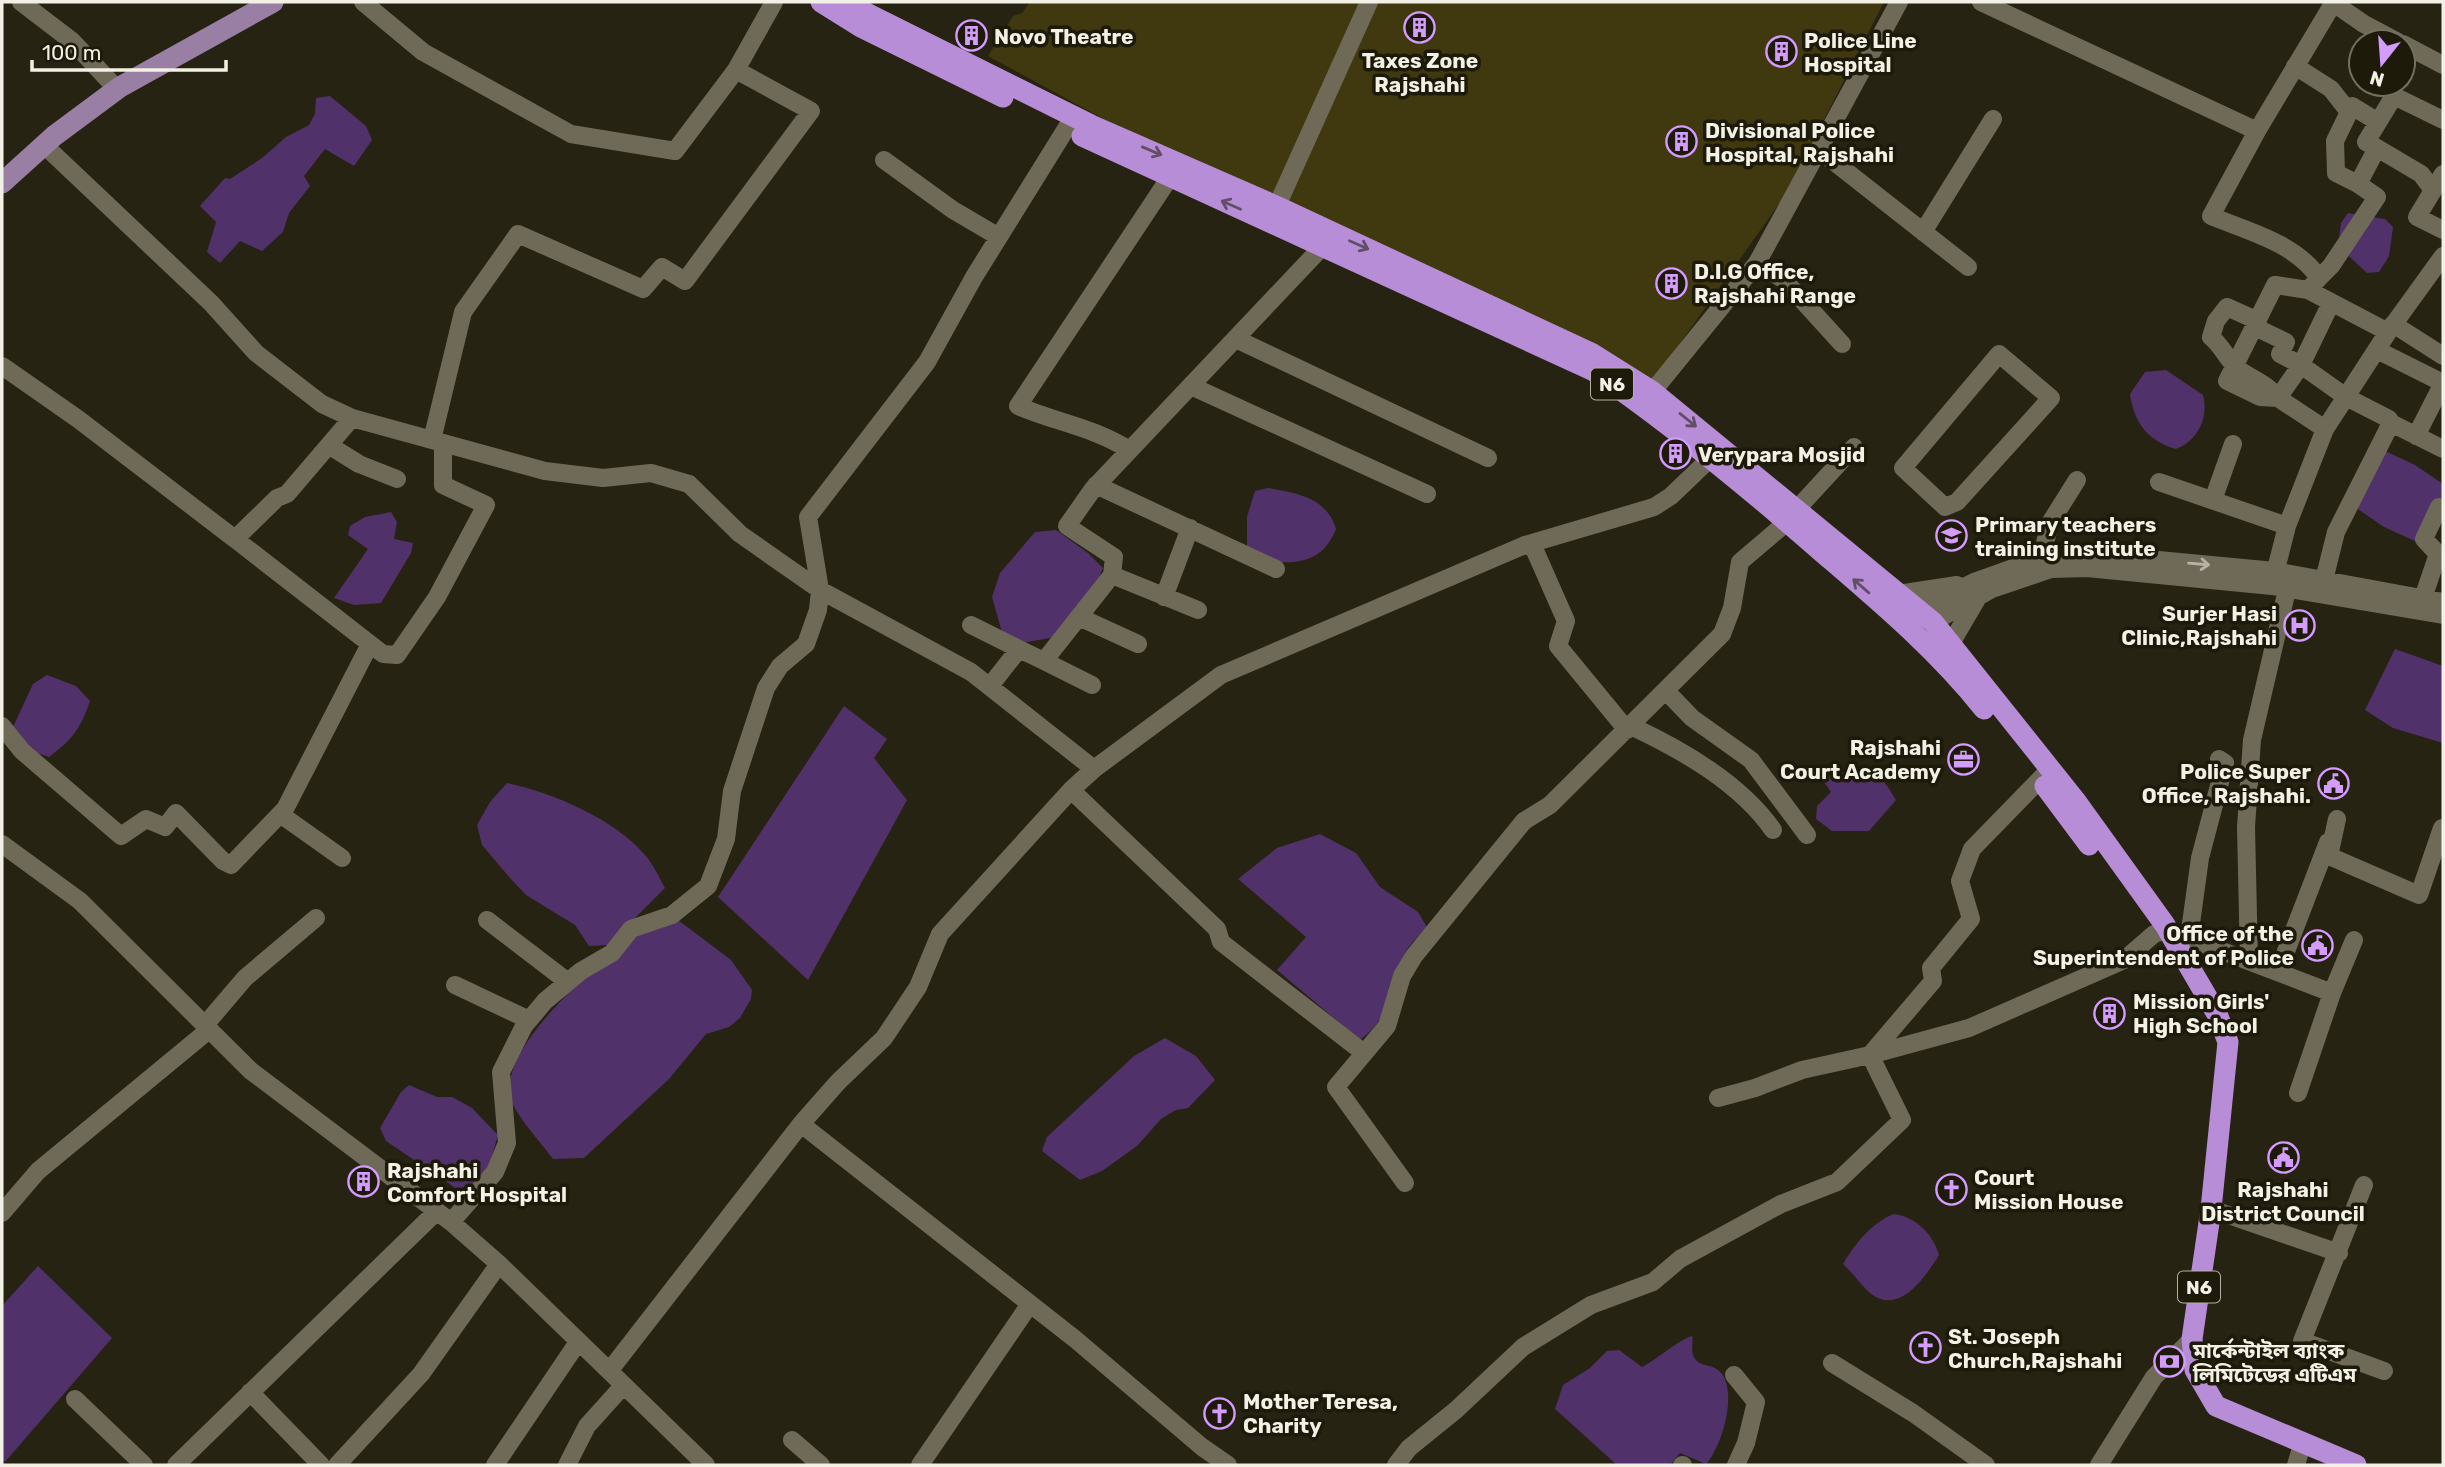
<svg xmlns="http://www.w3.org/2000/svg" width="2445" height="1467" viewBox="0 0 2445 1467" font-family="Rubik,'Noto Sans Bengali',sans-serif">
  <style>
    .green { fill: #40380e }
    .water { fill: #513169 }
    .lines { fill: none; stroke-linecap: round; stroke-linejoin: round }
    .minor { stroke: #6e6a57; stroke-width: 18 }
    .major { stroke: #9a7fa4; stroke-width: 21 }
    .highway { stroke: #b78dd7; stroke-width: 21 }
    .oneway { stroke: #624e66 }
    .oneway2 { stroke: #b7b4a6 }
    .labels { text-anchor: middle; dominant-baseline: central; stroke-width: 7; stroke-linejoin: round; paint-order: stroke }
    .shield { fill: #1d1a09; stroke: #b3b0a4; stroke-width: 2 }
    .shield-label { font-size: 19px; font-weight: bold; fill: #f3f1e6 }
    .poi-label { font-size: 21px; font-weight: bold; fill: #f3f1e6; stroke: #1d1a09; text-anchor: start }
  </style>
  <rect width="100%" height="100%" fill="#262313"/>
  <path class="green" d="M 1030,2 L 1884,2 L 1786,194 L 1654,380 L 1153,146 L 988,56 L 1013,16 L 1022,13 Z"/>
  <path class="water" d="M 330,96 L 366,126 L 372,140 L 354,166 L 325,149 L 304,176 L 310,186 L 289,213 L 283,232 L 262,251 L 240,241 L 220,263 L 207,252 L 216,222 L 200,206 L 225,178 L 230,179 L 262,158 L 286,137 L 309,125 L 315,114 L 316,98 Z
    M 2348,213 L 2385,219 L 2393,227 L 2389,256 L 2379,272 L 2367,273 L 2338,246 L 2341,223 Z
    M 2166,370 L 2203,395 C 2209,417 2198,441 2176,449 C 2148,441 2134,423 2130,394 L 2145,372 Z
    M 2381,449 L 2415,465 L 2443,484 L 2443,495 L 2417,542 L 2384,527 L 2352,505 Z
    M 1268,488 C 1297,493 1327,498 1336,529 C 1332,539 1326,549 1316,555 C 1296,567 1261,564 1247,548 L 1247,517 L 1255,491 Z
    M 391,512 L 397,522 L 394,539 L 413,543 L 411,553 L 381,603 L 354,605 L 334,598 L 368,549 L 348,535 L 350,526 L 365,517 Z
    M 1056,530 L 1088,553 L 1103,568 L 1098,580 L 1055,637 L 1022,643 L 1003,636 L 992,597 L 1000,573 L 1035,532 Z
    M 2395,649 L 2443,666 L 2443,743 L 2393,728 L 2365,710 Z
    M 47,675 L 76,686 L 90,701 C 81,728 72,740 49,757 L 32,751 L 13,727 L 33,684 Z
    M 844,706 L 887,739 L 874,758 L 907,800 L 808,980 L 718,897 Z
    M 1838,767 L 1844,773 L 1855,767 C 1878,769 1885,782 1896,800 L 1869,831 L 1832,831 L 1816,819 L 1817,806 L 1831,792 L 1822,779 L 1830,770 Z
    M 507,783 C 551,792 615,819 645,855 C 653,864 659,877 665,888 L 608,945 L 589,946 L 575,925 L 526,895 L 510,878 L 482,845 L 477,825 L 490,802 Z
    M 1320,834 L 1356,853 L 1380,887 L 1418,912 L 1427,927 C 1420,935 1410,943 1405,953 C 1387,990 1397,1011 1360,1040 L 1277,970 L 1306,937 L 1238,879 L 1277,848 Z
    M 678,920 L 731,960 L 752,990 L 751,999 L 740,1018 L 729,1027 L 706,1034 L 669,1079 L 584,1158 L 553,1159 C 543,1145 513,1112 510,1097 C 500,1044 602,959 643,932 C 652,925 667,923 678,920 Z
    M 1165,1038 L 1196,1056 L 1215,1080 L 1188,1108 L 1176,1110 L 1161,1119 L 1137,1146 L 1102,1171 L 1080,1180 L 1042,1151 L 1047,1137 L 1134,1056 Z
    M 409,1085 L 437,1097 L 452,1097 L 472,1108 L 498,1135 C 489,1164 491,1181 457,1189 L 386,1141 L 380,1128 L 401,1092 Z
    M 1894,1214 C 1916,1217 1933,1234 1939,1255 C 1926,1276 1899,1317 1870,1293 C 1860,1284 1853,1273 1843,1264 C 1856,1243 1871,1223 1894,1214 Z
    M 38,1266 L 112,1338 L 5,1462 L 2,1459 L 2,1306 Z
    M 1692,1336 C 1694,1343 1690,1350 1694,1357 C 1699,1367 1711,1364 1718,1370 C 1740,1387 1722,1447 1706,1464 L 1680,1453 L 1670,1465 L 1617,1465 L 1555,1409 L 1563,1385 L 1590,1368 L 1607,1351 L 1619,1350 L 1642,1367 C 1656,1360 1680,1339 1692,1336 Z"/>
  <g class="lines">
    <path class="minor" d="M 21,2 L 72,41 L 117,89
      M 363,2 L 423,52 L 571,134 L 675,151 L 736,70
      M 1981,2 L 2257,131
      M 2332,2 L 2364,24 L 2398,42
      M 2403,44 L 2443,65
      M 2295,66 L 2331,89 L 2349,112
      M 44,145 L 211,303 L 256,353 L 322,404 L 352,418 L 545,471 L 603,478 L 651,473 L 689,484 L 740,534 L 820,590 L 971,672 L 1094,769
      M 2377,148 L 2421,174 L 2433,190
      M 1819,150 L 1968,267
      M 884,160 L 953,210 L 999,237
      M 2443,174 L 2417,217 L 2443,230
      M 2358,184 L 2336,173 L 2335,141 L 2352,106 L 2378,122
      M 1271,219 L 1369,2
      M 1923,232 L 1993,119
      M 1757,263 L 1783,279 L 1842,344
      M 2319,278 L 2331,266 L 2377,197 L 2358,184 L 2377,148 L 2366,142 L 2394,96 L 2443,120
      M 2308,290 L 2388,332
      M 2258,321 L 2227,307 L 2216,321 L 2211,337 C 2222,346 2227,359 2237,368 C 2251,379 2267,383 2278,398
      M 2393,324 L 2443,356
      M 2255,327 L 2286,342 L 2280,354 L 2301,365 L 2331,303
      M 1236,339 L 1488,458
      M 2377,350 L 2443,383
      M 1999,354 L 2051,398 L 1957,502 L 1945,507 L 1903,468 Z
      M 2,366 L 78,419 L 235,539 L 277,498 L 287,494 L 352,418
      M 1191,386 L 1427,494
      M 2278,398 L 2260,397 L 2227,381 L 2275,285 L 2308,290 L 2319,278 C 2296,243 2247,231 2211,216 L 2257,131 L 2334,2
      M 1644,402 L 1757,263 L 1899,2
      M 2325,429 L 2278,398 L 2301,365 L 2346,397 L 2389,419 L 2391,423
      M 2416,436 L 2443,383
      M 432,440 L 463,312 L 518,234 L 643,289 L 662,267 L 685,281 L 811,111 L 736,70 L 774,2
      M 330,446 L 359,464 L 397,479
      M 1129,450 C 1096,428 1055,422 1018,406 L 1170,177
      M 2159,482 L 2287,526
      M 1096,485 L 1276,569
      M 2213,500 L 2233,444
      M 1796,510 L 1854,447
      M 235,539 L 383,654 L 397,655 L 437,597 L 486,505 L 443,485 L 443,443
      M 1532,544 L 1566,621 L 1558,646 L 1627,730
      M 2438,554 L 2424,539 L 2439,507 L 2443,509
      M 2041,559 L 2050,523 L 2077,480
      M 1112,575 L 1198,610
      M 2324,580 L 2336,532 L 2391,423 L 2443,449
      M 2273,581 L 2287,526 L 2325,429 L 2388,332 L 2443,256
      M 1898,594 L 1957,585
      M 1164,597 L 1190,528
      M 2423,598 L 2438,554 L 2443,556
      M 1909,614 L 1974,582 L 2030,562 L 2052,556 L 2095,554 L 2275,571 L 2443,602
      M 1079,617 L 1138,644
      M 971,625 L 1019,649
      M 1921,629 L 1992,589 L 2051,569 L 2087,568 L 2272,586 L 2443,615
      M 1950,645 L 1977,599
      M 1044,661 L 1092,685
      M 990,686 L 1019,649 L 1044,661 L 1112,575 L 1114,557 L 1067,526 L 1093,489 L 1323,246
      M 1666,691 L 1692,718 L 1751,760 L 1807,835
      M 2,726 L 22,751 L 121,836 L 146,819 L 165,827 L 176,813 L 223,861 L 231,865 L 285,809 L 370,644
      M 1631,726 C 1682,750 1740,783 1773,830
      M 1071,790 L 1217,929 L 1221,942 L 1364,1053
      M 280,814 L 342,858
      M 2337,819 L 2329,856 L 2419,895 L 2442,828
      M 2,844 L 80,901 L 251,1071 L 451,1222 L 499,1264 L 706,1465
      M 487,920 L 568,982
      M 2189,938 L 2200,858 L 2225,763 L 2219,759
      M 2249,961 L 2246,827 L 2252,740 L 2290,577
      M 2278,972 L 2328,842
      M 455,985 L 529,1020
      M 2332,993 L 2354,940
      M 205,1025 L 245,978 L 316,918
      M 1718,1098 L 1755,1088 L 1802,1070 L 1870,1055 L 1933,981 L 1931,968 L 1971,919 L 1960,881 L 1972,849 L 2050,769
      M 801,1124 L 1075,1339 L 1202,1447 L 1228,1465
      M 1405,1183 L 1336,1087 L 1387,1026 L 1402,976 L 1414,956 L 1524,821 L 1550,805 L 1722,634 L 1732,608 L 1740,562 L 1787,522
      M 2364,1185 L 2302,1341 L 2384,1371
      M 2211,1209 L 2339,1253
      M 2,1213 L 38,1171 L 210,1029
      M 451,1222 L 495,1172 L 507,1143 L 501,1072 L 524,1026 L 545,1001 L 581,971 L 612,953 L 631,929 L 672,915 L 708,886 L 726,839 L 732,791 L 766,688 L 780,666 L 806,644 L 818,610 L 820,590 L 808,517 L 927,362 L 974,277 L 1074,116
      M 1832,1363 L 1913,1413 L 1986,1465
      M 610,1370 L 801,1124 L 838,1082 L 884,1038 L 918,987 L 940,934 L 1071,790 L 1094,769 L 1221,675 L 1525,545 L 1654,507 L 1671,496 L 1720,449
      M 1734,1375 L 1756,1402 L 1746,1443 L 1736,1465
      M 250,1392 L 321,1465
      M 75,1399 L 144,1465
      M 792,1440 L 821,1465
      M 176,1465 L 436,1212
      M 337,1465 L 421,1374 L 499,1264
      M 495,1465 L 578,1342
      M 567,1465 L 587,1426 L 623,1386
      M 920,1465 L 1030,1304
      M 1396,1465 L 1409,1448 L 1456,1410 L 1523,1347 L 1591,1305 L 1653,1282 L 1680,1259 L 1781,1204 L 1837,1182 L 1902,1120 L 1870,1055 L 1969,1028 L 2124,960 L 2154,934 L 2167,930 L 2332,993 L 2298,1093
      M 1682,1465 L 1683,1465
      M 2099,1465 L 2154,1377 L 2192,1339
      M 2296,1465 L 2302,1445"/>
    <path class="major" d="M 2,183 L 54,136 L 120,87 L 273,2"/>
    <path class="highway" d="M 821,2 L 861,27 L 1003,97
      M 849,2 L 868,14 L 1091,125 L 1276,206 L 1591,353 L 1653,392 L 1933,622 L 2075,800 L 2165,925 L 2217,1014 L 2228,1042 L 2211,1209 L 2192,1339 L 2195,1370 L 2216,1406 L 2356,1465
      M 1082,136 L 1594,371 C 1674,426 1750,489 1823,553 C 1880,602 1937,650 1984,709
      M 2045,786 L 2089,845"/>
  </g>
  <defs><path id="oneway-shaft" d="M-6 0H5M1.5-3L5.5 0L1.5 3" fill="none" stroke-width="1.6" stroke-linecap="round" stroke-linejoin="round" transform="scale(1.75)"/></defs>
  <g class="oneway">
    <use href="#oneway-shaft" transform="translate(1152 151) rotate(23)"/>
    <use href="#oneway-shaft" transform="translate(1231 205) rotate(-156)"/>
    <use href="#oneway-shaft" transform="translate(1359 245) rotate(24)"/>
    <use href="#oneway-shaft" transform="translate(1688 420) rotate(39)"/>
    <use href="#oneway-shaft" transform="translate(1861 586) rotate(-139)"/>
  </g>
  <use class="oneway2" href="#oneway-shaft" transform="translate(2199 564) rotate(5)"/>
  <defs>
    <symbol id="building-ring" viewBox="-11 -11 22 22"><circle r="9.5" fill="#1d1a09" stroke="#d39cfd" stroke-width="1.5"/><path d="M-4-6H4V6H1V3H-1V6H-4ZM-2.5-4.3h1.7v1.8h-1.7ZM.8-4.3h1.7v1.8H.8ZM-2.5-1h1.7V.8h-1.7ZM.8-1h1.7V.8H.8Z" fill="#d39cfd"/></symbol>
    <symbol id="school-ring" viewBox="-11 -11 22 22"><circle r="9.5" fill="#1d1a09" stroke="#d39cfd" stroke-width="1.5"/><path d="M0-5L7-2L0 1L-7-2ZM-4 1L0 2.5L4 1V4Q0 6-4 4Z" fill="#d39cfd"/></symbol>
    <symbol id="hospital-ring" viewBox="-11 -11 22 22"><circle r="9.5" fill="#1d1a09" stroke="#d39cfd" stroke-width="1.5"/><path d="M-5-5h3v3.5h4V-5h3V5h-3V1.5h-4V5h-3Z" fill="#d39cfd"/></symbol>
    <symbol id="office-ring" viewBox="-11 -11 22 22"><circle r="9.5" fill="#1d1a09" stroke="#d39cfd" stroke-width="1.5"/><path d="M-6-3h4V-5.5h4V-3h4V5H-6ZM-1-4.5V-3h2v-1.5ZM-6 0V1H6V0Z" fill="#d39cfd"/></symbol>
    <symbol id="civic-ring" viewBox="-11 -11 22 22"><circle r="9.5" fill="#1d1a09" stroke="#d39cfd" stroke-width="1.5"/><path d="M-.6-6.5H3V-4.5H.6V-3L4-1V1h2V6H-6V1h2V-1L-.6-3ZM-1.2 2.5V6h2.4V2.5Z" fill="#d39cfd"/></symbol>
    <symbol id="church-ring" viewBox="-11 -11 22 22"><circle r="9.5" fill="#1d1a09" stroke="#d39cfd" stroke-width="1.5"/><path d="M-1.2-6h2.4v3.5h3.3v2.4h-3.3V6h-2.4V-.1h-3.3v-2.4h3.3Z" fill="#d39cfd"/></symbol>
    <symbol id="bank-ring" viewBox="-11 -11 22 22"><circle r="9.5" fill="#1d1a09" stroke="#d39cfd" stroke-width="1.5"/><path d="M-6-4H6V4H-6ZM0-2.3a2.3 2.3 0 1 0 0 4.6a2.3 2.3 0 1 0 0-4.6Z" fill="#d39cfd"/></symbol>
  </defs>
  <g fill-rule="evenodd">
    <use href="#building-ring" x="1402" y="10" width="35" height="35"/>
    <use href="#building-ring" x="954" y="18" width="35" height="35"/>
    <use href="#building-ring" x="1764" y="34" width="35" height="35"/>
    <use href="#building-ring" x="1664" y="124" width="35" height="35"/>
    <use href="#building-ring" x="1654" y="266" width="35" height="35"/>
    <use href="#building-ring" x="1658" y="436" width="35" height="35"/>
    <use href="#school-ring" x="1934" y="518" width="35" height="35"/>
    <use href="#hospital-ring" x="2282" y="608" width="35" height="35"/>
    <use href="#office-ring" x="1946" y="742" width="35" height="35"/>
    <use href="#civic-ring" x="2316" y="766" width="35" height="35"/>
    <use href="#civic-ring" x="2300" y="928" width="35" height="35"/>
    <use href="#building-ring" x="2092" y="996" width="35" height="35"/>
    <use href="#civic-ring" x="2266" y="1140" width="35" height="35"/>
    <use href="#building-ring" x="346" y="1164" width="35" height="35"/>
    <use href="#church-ring" x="1934" y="1172" width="35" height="35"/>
    <use href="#church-ring" x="1908" y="1330" width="35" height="35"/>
    <use href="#bank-ring" x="2152" y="1344" width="35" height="35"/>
    <use href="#church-ring" x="1202" y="1396" width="35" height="35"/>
  </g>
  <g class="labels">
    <g class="shield">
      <rect x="1591" y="368.5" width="42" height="31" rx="5"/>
      <rect x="2178" y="1271.5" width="42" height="31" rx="5"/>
    </g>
    <g class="shield-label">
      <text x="1612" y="384">N6</text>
      <text x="2199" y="1287">N6</text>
    </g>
    <g class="poi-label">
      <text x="994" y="36">Novo Theatre</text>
      <text x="1804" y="40">Police Line<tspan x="1804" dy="24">Hospital</tspan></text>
      <text x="1420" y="60" text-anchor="middle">Taxes Zone<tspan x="1420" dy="24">Rajshahi</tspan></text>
      <text x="1705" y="130">Divisional Police<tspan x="1705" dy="24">Hospital, Rajshahi</tspan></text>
      <text x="1694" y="271">D.I.G Office,<tspan x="1694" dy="24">Rajshahi Range</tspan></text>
      <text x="1698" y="454">Verypara Mosjid</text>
      <text x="1975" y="524">Primary teachers<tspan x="1975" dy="24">training institute</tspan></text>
      <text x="2277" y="613" text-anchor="end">Surjer Hasi<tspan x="2277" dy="24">Clinic,Rajshahi</tspan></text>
      <text x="1941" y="747" text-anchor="end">Rajshahi<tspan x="1941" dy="24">Court Academy</tspan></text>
      <text x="2311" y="771" text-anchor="end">Police Super<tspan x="2311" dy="24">Office, Rajshahi.</tspan></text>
      <text x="2294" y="933" text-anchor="end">Office of the<tspan x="2294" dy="24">Superintendent of Police</tspan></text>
      <text x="2133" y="1001">Mission Girls'<tspan x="2133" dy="24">High School</tspan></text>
      <text x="387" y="1170">Rajshahi<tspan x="387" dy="24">Comfort Hospital</tspan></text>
      <text x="1974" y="1177">Court<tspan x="1974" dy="24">Mission House</tspan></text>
      <text x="2283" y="1189" text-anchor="middle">Rajshahi<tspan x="2283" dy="24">District Council</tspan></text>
      <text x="1948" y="1336">St. Joseph<tspan x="1948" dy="24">Church,Rajshahi</tspan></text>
      <text x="2193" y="1350">মার্কেন্টাইল ব্যাংক<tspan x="2193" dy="24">লিমিটেডের এটিএম</tspan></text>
      <text x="1243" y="1401">Mother Teresa,<tspan x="1243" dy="24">Charity</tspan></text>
    </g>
  </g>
  <rect width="2445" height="1467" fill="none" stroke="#f3f1e6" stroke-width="7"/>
  <g transform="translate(2382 63) rotate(197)"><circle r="33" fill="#1d1a09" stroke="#737061" stroke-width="2"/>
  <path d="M0-5L12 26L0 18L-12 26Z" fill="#d39cfd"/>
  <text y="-10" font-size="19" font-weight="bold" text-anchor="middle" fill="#f3f1e6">N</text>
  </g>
  <path d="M32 60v10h194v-10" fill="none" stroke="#f3f1e6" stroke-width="3.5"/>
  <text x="42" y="60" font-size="21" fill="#f3f1e6" stroke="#1d1a09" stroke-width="5" paint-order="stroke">100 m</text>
</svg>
